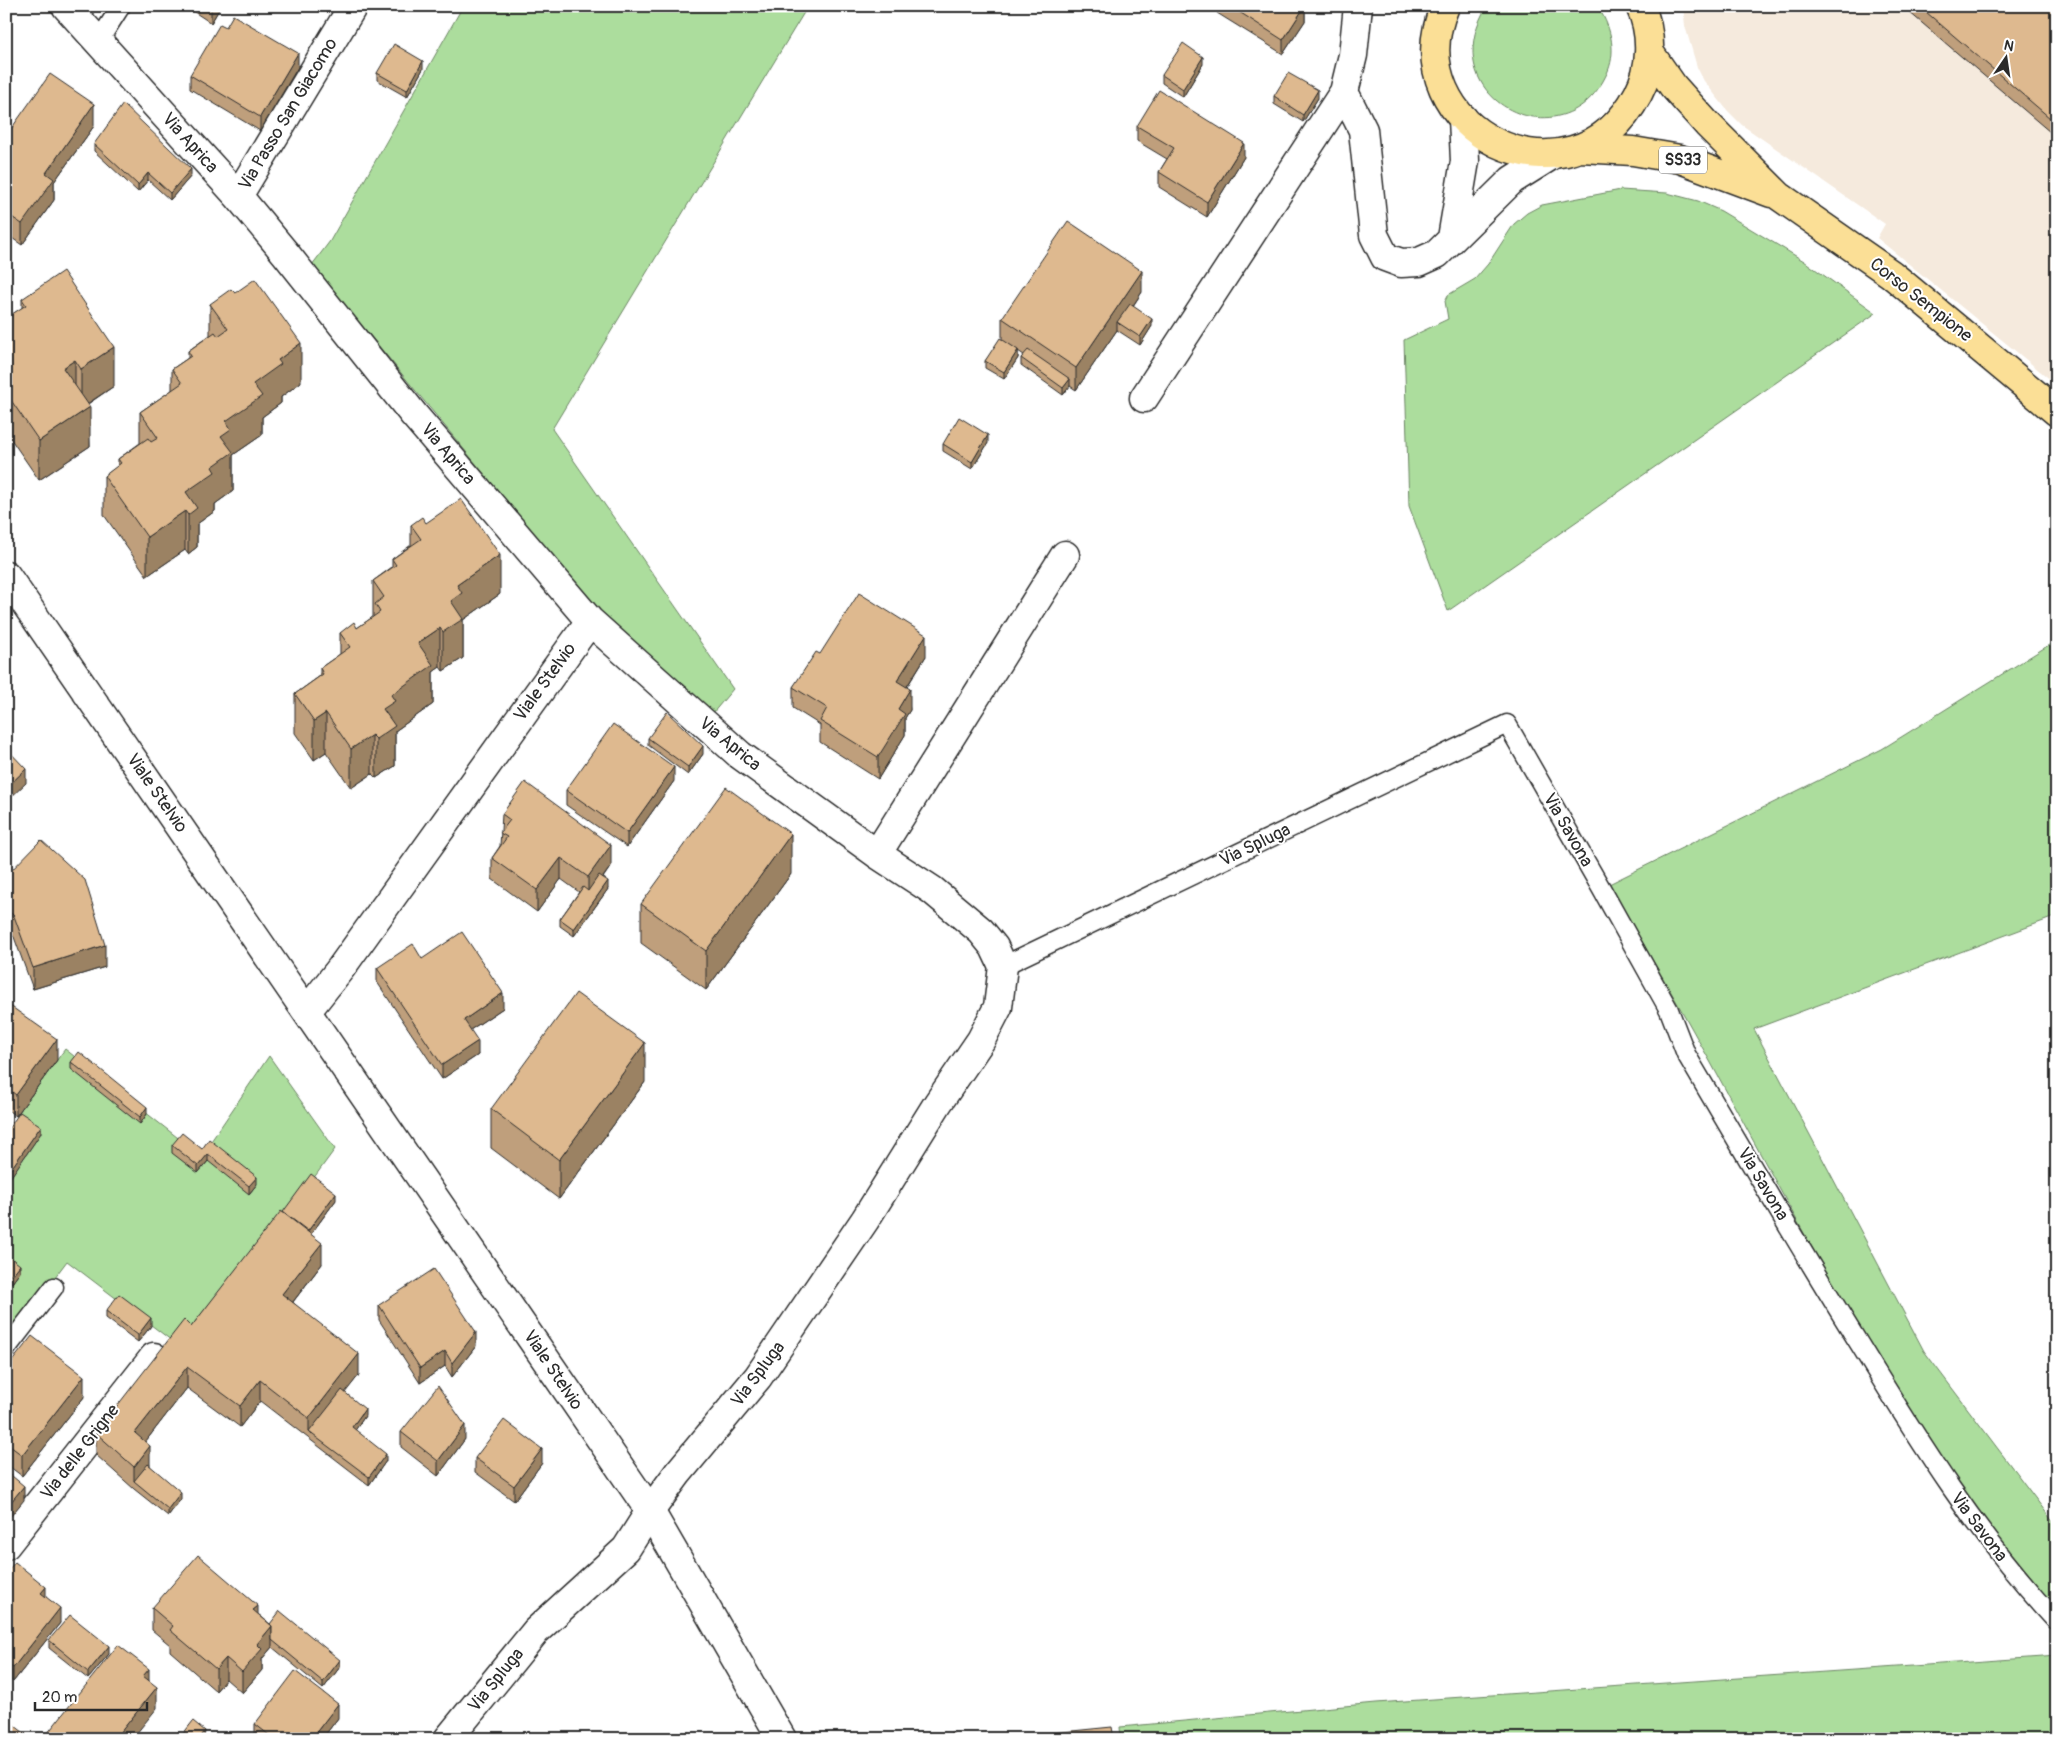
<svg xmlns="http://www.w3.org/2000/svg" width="2063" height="1745" viewBox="0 0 2063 1745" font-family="Pangolin,sans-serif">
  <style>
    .built { fill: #f5eadd }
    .green { fill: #acdd9d; stroke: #6c8464 }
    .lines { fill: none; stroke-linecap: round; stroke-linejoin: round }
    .lane-casing { stroke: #2b2b2b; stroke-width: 21 }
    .street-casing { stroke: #2b2b2b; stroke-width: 31 }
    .secondary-casing { stroke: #2b2b2b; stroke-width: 31 }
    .primary-casing { stroke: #2b2b2b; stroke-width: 31 }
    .lane { stroke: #fff; stroke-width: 18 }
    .street { stroke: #fff; stroke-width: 28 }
    .secondary { stroke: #fff; stroke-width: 28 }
    .primary { stroke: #fbdf96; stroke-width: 28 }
    .wall { fill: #bf9f7b; stroke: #2b2b2b }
    .shaded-wall { fill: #9b8264; stroke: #2b2b2b }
    .building { fill: #deb98f; stroke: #2b2b2b }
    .labels { text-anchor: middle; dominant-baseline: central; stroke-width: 4; stroke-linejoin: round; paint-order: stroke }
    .shield { fill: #fff; stroke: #6b6b6b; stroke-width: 1 }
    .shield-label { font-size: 16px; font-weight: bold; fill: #2b2b2b }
    .street-label { font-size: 18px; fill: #2b2b2b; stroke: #fff }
  </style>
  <rect width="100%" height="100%" fill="#fff"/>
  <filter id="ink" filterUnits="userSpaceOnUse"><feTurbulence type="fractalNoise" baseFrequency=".02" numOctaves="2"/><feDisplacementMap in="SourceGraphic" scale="10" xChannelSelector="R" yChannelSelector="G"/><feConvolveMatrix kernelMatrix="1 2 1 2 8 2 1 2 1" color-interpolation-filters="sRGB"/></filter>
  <g filter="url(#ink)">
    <path class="built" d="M 1683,6 L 2057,6 L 2057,385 L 1877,238 L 1885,224 L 1742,125 L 1727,110 L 1704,81 L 1697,67 L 1685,26 Z"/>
    <path class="green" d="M 463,6 L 808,6 L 552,429 L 733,689 L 712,714 L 589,601 L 312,265 L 330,241 Z
      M 1487,6 L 1597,6 C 1610,24 1617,49 1608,71 C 1567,167 1429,100 1487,6 Z
      M 1621,190 L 1667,193 L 1698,201 L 1721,211 L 1804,261 L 1876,313 L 1448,611 L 1409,506 L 1404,340 L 1448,319 L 1445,301 L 1448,295 L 1475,279 L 1488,264 L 1514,224 L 1527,213 L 1542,205 Z
      M 2057,640 L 2057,916 L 1754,1029 L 1924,1351 L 2057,1527 L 2057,1608 C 2014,1556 1971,1505 1934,1449 C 1851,1325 1782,1193 1711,1063 C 1678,1003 1643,944 1609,884 L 1882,749 Z
      M 65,1049 L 201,1156 L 269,1056 L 335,1149 L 283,1220 L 180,1347 L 67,1261 L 6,1342 L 6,1184 L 41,1133 L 16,1116 Z
      M 2057,1656 L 2057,1739 L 1121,1739 L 1120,1727 L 1376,1703 Z"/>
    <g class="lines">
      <defs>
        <path id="lane" d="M 98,42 L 121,6
          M 1003,966 L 1507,724 L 1601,888 L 1669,1010 L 1686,1054 C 1743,1151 1800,1249 1860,1345 C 1919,1442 1979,1538 2057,1621
          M 6,1349 L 54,1287"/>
        <path id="street" d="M 66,6 L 238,196 L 286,254 L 414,415 L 590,621 L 740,755 L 877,854 L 932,890 L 981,931 L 994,947 L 1003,966 L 998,1007 L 981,1040 L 938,1103 L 865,1220 L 758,1377 L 678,1473 L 650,1511 L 626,1549 L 536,1631 L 448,1739
          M 1344,92 L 1363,130 L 1374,235 L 1385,257 L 1401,263 L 1419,262 L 1437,254 L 1512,180 L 1552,155
          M 238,196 L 353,6
          M 1452,238 L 1465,161 L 1463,118
          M 1144,398 L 1344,92 L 1353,55 L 1358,6
          M 877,854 L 1065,555
          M 307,1011 L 341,968 L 590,621
          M 6,1545 L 154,1357"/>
        <path id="secondary" d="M 6,575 L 650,1511 L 782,1739"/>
        <path id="primary" d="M 1445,6 C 1392,129 1572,219 1638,94 C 1652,68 1653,33 1640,6
          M 1650,53 L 1673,86 L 1707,124 L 1779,196 L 1891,274 L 2057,412
          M 1581,148 L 1633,151 L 1680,159 L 1771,193"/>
      </defs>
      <use href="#lane" class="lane-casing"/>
      <use href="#street" class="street-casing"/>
      <use href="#secondary" class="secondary-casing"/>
      <use href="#primary" class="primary-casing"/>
      <use href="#lane" class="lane"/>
      <use href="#street" class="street"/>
      <use href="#secondary" class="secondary"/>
      <use href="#primary" class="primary"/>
    </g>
    <path class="wall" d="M 185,6 L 221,6 L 211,23 Z
      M 1217,6 L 1305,6 L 1305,21 L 1283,54 L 1217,13 Z
      M 1902,6 L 2054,6 L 2057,8 L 2057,138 Z
      M 1203,64 L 1183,97 L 1162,83 L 1162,75 Z
      M 298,67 L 260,131 L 190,89 L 190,75 Z
      M 423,69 L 407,97 L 377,80 L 377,73 Z
      M 1274,96 L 1318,98 L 1303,122 L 1274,104 Z
      M 94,126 L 54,182 L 54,200 L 22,245 L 6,234 L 6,136 Z
      M 1137,126 L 1244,157 L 1207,217 L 1159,187 L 1159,172 L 1167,159 L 1137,141 Z
      M 94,144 L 191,176 L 170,200 L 148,180 L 138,192 L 94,151 Z
      M 1142,292 L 1133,306 L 1152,326 L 1140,345 L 1117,330 L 1076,390 L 1070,386 L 1063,395 L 1021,365 L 1021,358 L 1024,355 L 1018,351 L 1018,358 L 1004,379 L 985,368 L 985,361 L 1002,340 L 1002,318 Z
      M 22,299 L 114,386 L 88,404 L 90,446 L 39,480 L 6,432 L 6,318 L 22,308 Z
      M 210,304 L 301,382 L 281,397 L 281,403 L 262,417 L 262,435 L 233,455 L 233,491 L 215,504 L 215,511 L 197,524 L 197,547 L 188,554 L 185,550 L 147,576 L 104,515 L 104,476 L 118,466 L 118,459 L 140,443 L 140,412 L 172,390 L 172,369 L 188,358 L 188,351 L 210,335 Z
      M 988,443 L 972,469 L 943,451 L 943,444 Z
      M 426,523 L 500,594 L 463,620 L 463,658 L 443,671 L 440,667 L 433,672 L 433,704 L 395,731 L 395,766 L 376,778 L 372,774 L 351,788 L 326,752 L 314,760 L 295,733 L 295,694 L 320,676 L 320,668 L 340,654 L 340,633 L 357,628 L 373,617 L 373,581 L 392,567 L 392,559 L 411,545 L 411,525 Z
      M 820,654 L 926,656 L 907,687 L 910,710 L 905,718 L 905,735 L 878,779 L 820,742 L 820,725 L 793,708 L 793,687 Z
      M 648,738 L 703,754 L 688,775 L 648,745 Z
      M 674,781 L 627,847 L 566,805 L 566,790 Z
      M 502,814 L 611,866 L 603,878 L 608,889 L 574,936 L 560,926 L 560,919 L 579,892 L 561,879 L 537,912 L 492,879 L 492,858 L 500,846 Z
      M 791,874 L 706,990 L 641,943 L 641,904 Z
      M 6,876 L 105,967 L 33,989 L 14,937 L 6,929 Z
      M 422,959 L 503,1008 L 470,1030 L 478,1055 L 442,1079 L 377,982 L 377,968 Z
      M 6,1003 L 57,1060 L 16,1116 L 6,1109 Z
      M 71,1062 L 147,1114 L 140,1124 L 71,1069 Z
      M 645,1082 L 559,1199 L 491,1148 L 491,1109 Z
      M 172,1145 L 202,1149 L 257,1184 L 249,1194 L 208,1161 L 198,1173 L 172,1153 Z
      M 336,1200 L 311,1234 L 322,1264 L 293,1302 L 359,1375 L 345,1392 L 365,1416 L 355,1430 L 386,1461 L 369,1485 L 260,1401 L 240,1427 L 187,1388 L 145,1442 L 150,1466 L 181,1499 L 168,1516 L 134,1489 L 96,1455 L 96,1433 L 191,1327 L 283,1212 Z
      M 6,1254 L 20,1272 L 12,1283 L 6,1279 Z
      M 379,1305 L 476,1346 L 452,1377 L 445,1366 L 420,1383 L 379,1320 Z
      M 106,1311 L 151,1326 L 138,1342 L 106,1318 Z
      M 6,1369 L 84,1397 L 22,1476 L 6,1464 Z
      M 401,1432 L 465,1439 L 438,1476 L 401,1447 Z
      M 475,1458 L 542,1463 L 514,1501 L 475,1472 Z
      M 6,1573 L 46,1597 L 60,1623 L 13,1682 L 6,1677 Z
      M 152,1608 L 258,1614 L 270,1624 L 340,1667 L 323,1689 L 272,1647 L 262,1659 L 262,1670 L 242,1693 L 226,1679 L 216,1691 L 170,1651 L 170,1645 L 152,1630 Z
      M 49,1640 L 109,1654 L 88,1679 L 49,1648 Z
      M 338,1718 L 322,1739 L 255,1739 L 255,1724 Z"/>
    <path class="shaded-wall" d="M 212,6 L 221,6 L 211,23 L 211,8 Z
      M 1305,6 L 1305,21 L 1283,54 L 1283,40 Z
      M 298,53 L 298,67 L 260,131 L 260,117 Z
      M 1203,57 L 1203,64 L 1183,97 L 1183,89 Z
      M 423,61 L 423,69 L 407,97 L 407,90 Z
      M 1318,90 L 1318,98 L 1303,122 L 1303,115 Z
      M 94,104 L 94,126 L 54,182 L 54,200 L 22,245 L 22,224 L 46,173 Z
      M 1244,143 L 1244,157 L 1207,217 L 1207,202 Z
      M 191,169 L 191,176 L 170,200 L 170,193 Z
      M 148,173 L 148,180 L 138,192 L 138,185 Z
      M 1142,271 L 1142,292 L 1120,325 L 1117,322 L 1117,330 L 1076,390 L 1076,368 Z
      M 1152,319 L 1152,326 L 1140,345 L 1140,337 Z
      M 301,343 L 301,382 L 281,397 L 281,403 L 262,417 L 262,435 L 233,455 L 233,491 L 215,504 L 215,511 L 197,524 L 197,547 L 188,554 L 188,515 L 186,492 L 212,467 L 226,421 L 253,384 L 278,360 Z
      M 114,347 L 114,386 L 81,408 L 81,369 Z
      M 1018,350 L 1018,358 L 1004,379 L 1004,372 Z
      M 75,360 L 75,399 L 63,368 Z
      M 1070,379 L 1070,386 L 1063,395 L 1063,388 Z
      M 90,407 L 90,446 L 39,480 L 39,441 Z
      M 988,435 L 988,443 L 972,469 L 972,462 Z
      M 185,511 L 185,550 L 147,576 L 147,537 Z
      M 500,555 L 500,594 L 463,620 L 463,658 L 443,671 L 443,632 L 451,601 L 457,585 Z
      M 440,628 L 440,667 L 433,672 L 433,704 L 395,731 L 395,766 L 376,778 L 376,739 L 383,709 L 418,643 Z
      M 926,635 L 926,656 L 897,702 L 897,681 Z
      M 910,689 L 910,710 L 905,718 L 905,735 L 878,779 L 878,757 L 898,709 Z
      M 326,713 L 326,752 L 314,760 L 314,721 Z
      M 372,735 L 372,774 L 351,788 L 351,749 Z
      M 703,746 L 703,754 L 688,775 L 688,767 Z
      M 674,767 L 674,781 L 627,847 L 627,833 Z
      M 26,769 L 26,783 L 6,802 L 6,788 Z
      M 791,834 L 791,874 L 706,990 L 706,951 Z
      M 611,845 L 611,866 L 588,898 L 588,877 Z
      M 561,858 L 561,879 L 537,912 L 537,890 Z
      M 608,881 L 608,889 L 574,936 L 574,929 Z
      M 105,945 L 105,967 L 33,989 L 33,968 Z
      M 503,993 L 503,1008 L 464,1034 L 464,1020 Z
      M 57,1039 L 57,1060 L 16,1116 L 16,1095 Z
      M 478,1041 L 478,1055 L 442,1079 L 442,1065 Z
      M 645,1043 L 645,1082 L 559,1199 L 559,1160 Z
      M 147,1107 L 147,1114 L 140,1124 L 140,1117 Z
      M 41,1126 L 41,1133 L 6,1184 L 6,1176 Z
      M 208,1154 L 208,1161 L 198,1173 L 198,1166 Z
      M 257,1177 L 257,1184 L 249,1194 L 249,1186 Z
      M 336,1193 L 336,1200 L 308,1238 L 308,1231 Z
      M 322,1243 L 322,1264 L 282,1316 L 282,1294 Z
      M 20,1265 L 20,1272 L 12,1283 L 12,1275 Z
      M 151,1318 L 151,1326 L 138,1342 L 138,1335 Z
      M 476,1332 L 476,1346 L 452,1377 L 452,1363 Z
      M 445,1351 L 445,1366 L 420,1383 L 420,1368 Z
      M 359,1354 L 359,1375 L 312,1435 L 309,1432 L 309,1418 Z
      M 187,1367 L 187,1388 L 135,1455 L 135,1433 Z
      M 84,1376 L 84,1397 L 22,1476 L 22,1455 Z
      M 260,1380 L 260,1401 L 240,1427 L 240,1406 Z
      M 365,1409 L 365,1416 L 352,1435 L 352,1427 Z
      M 465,1425 L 465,1439 L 438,1476 L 438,1461 Z
      M 150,1446 L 150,1468 L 134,1481 L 134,1467 Z
      M 542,1449 L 542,1463 L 514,1501 L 514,1486 Z
      M 386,1454 L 386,1461 L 369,1485 L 369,1477 Z
      M 24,1486 L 24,1500 L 6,1522 L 6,1508 Z
      M 181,1492 L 181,1499 L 168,1516 L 168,1509 Z
      M 46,1587 L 46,1602 L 41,1593 Z
      M 258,1606 L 258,1627 L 253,1610 Z
      M 60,1608 L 60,1623 L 13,1682 L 13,1668 Z
      M 272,1626 L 272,1647 L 262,1659 L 262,1670 L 242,1693 L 242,1672 L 257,1644 Z
      M 109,1646 L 109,1654 L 88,1679 L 88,1672 Z
      M 226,1658 L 226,1679 L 216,1691 L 216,1669 Z
      M 340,1660 L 340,1667 L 323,1689 L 323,1682 Z
      M 149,1669 L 149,1690 L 143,1676 Z
      M 157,1687 L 157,1708 L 132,1739 L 115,1739 Z
      M 338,1704 L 338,1718 L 322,1739 L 311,1739 Z
      M 205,1731 L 204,1739 L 199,1739 Z"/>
    <path class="building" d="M 1230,6 L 1305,6 L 1283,40 Z
      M 1919,6 L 2054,6 L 2057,8 L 2057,124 Z
      M 233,15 L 298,53 L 260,117 L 190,75 L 220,24 L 226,27 Z
      M 1183,43 L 1203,57 L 1183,89 L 1162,75 Z
      M 394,44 L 423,61 L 407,90 L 377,73 Z
      M 1288,73 L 1318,90 L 1303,115 L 1274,96 Z
      M 50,74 L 94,104 L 46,173 L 54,179 L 22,224 L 6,213 L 6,155 L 7,154 L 6,153 L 6,136 Z
      M 1159,90 L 1244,143 L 1207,202 L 1159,172 L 1174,148 L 1137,126 Z
      M 123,104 L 191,169 L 170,193 L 148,173 L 138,185 L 94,144 Z
      M 1068,221 L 1142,271 L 1076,368 L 1002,318 Z
      M 63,271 L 114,347 L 81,369 L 75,360 L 63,368 L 90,407 L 39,441 L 6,393 L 6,318 L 26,305 L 22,299 Z
      M 255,279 L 301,343 L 278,360 L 281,364 L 253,384 L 262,396 L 226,421 L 231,429 L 221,436 L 233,452 L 212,467 L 215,472 L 186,492 L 197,508 L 188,515 L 185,511 L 147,537 L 104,476 L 121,463 L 118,459 L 148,438 L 151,442 L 158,438 L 140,412 L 182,383 L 172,369 L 191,356 L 188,351 L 215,332 L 218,336 L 228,329 L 210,304 L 231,289 L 235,293 Z
      M 1130,304 L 1152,319 L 1140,337 L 1117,322 Z
      M 1000,338 L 1018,350 L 1004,372 L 985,361 Z
      M 1028,350 L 1070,379 L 1063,388 L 1021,358 Z
      M 959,417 L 988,435 L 972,462 L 943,444 Z
      M 461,499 L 500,555 L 457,585 L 462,593 L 451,601 L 463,619 L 443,632 L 440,628 L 418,643 L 433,665 L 391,695 L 395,701 L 383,709 L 395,726 L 376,739 L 372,735 L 351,749 L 326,713 L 314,721 L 295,694 L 323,674 L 320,668 L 350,647 L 340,633 L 354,622 L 357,628 L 380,612 L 375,604 L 384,597 L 373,581 L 396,565 L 392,559 L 421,539 L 411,525 L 422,517 L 426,523 Z
      M 859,593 L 926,635 L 897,681 L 910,689 L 898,709 L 905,714 L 878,757 L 820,721 L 827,708 L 793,687 L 816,652 L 820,654 Z
      M 667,712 L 703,746 L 688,767 L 648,738 Z
      M 613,724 L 674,767 L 627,833 L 566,790 Z
      M 6,748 L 26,769 L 6,788 Z
      M 525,782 L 611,845 L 588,877 L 561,858 L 537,890 L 492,858 L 507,837 L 500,833 L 510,820 L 502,814 Z
      M 726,787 L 791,834 L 706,951 L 641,904 Z
      M 41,840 L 85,880 L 105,945 L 33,968 L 14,916 L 6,908 L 6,876 Z
      M 599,875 L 608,881 L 574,929 L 560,919 L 583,887 L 588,891 Z
      M 462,932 L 503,993 L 464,1020 L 478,1041 L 442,1065 L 377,968 L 413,944 L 422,959 Z
      M 576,993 L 645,1043 L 559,1160 L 491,1109 Z
      M 6,1003 L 57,1039 L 16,1095 L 6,1087 Z
      M 79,1052 L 147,1107 L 140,1117 L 71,1062 Z
      M 20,1112 L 41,1126 L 6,1176 L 6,1132 Z
      M 182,1133 L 202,1149 L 209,1139 L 257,1177 L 249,1186 L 208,1154 L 198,1166 L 172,1145 Z
      M 311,1174 L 336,1193 L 308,1231 L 283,1212 Z
      M 281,1211 L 322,1243 L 282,1294 L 359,1354 L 309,1418 L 260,1380 L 240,1406 L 187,1367 L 135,1433 L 150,1446 L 134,1467 L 96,1433 L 184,1320 L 191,1327 Z
      M 6,1254 L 20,1265 L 12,1275 L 6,1271 Z
      M 434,1269 L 476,1332 L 452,1363 L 445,1351 L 420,1368 L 379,1305 Z
      M 119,1294 L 151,1318 L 138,1335 L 106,1311 Z
      M 32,1336 L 84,1376 L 22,1455 L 6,1443 L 6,1369 Z
      M 438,1386 L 465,1425 L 438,1461 L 401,1432 Z
      M 342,1390 L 365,1409 L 352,1427 L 386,1454 L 369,1477 L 309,1432 Z
      M 504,1420 L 542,1449 L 514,1486 L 475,1458 Z
      M 148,1464 L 181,1492 L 168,1509 L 134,1481 Z
      M 6,1471 L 24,1486 L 6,1508 Z
      M 198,1555 L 258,1606 L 253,1610 L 272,1626 L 257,1644 L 262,1649 L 242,1672 L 226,1658 L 216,1669 L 170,1630 L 173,1626 L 152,1608 Z
      M 15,1562 L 46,1587 L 41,1593 L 60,1608 L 13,1668 L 6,1663 L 6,1573 Z
      M 280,1611 L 340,1660 L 323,1682 L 272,1640 L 272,1626 L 270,1624 Z
      M 70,1615 L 109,1646 L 88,1672 L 49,1640 Z
      M 118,1645 L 149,1669 L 143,1676 L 157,1687 L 115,1739 L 43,1739 Z
      M 295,1671 L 338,1704 L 311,1739 L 274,1739 L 255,1724 Z
      M 6,1719 L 32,1739 L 6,1739 Z
      M 193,1721 L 205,1731 L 199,1739 L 179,1739 Z
      M 1112,1727 L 1114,1739 L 992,1739 Z
      M 952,1732 L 956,1739 L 940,1739 Z
      M 923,1735 L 925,1739 L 917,1739 Z"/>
  </g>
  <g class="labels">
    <rect class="shield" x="1659" y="146.5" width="48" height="27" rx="4"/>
    <g class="shield-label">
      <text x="1683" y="160">SS33</text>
    </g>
    <g class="street-label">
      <text transform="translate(288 114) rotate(-59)">Via Passo San Giacomo</text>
      <text transform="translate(190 143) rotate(48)">Via Aprica</text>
      <text transform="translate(1921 300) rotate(38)">Corso Sempione</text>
      <text transform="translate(448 454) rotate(50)">Via Aprica</text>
      <text transform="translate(545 682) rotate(-54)">Viale Stelvio</text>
      <text transform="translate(730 744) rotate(39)">Via Aprica</text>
      <text transform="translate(157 793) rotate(55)">Viale Stelvio</text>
      <text transform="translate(1568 830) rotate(60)">Via Savona</text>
      <text transform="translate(1255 845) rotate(-26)">Via Spluga</text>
      <text transform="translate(1763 1184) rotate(59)">Via Savona</text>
      <text transform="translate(553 1370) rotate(56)">Viale Stelvio</text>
      <text transform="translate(758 1374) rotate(-53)">Via Spluga</text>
      <text transform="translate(80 1452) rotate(-52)">Via delle Grigne</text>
      <text transform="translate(1979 1527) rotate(53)">Via Savona</text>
      <text transform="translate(496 1680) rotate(-51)">Via Spluga</text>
    </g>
  </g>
  <rect width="2063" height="1745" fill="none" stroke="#fff" stroke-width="25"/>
  <rect x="12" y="12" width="2038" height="1720" fill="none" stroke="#2b2b2b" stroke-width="2" filter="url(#ink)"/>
  <g transform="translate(2006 58) rotate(13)" stroke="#ffffff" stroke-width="4" paint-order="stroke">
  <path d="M0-4L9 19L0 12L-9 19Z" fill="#2b2b2b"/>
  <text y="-8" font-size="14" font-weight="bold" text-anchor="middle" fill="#2b2b2b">N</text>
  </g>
  <path d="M35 1702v8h112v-8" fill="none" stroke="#2b2b2b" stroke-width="2.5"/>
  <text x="42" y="1702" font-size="15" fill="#2b2b2b" stroke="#ffffff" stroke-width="4" paint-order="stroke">20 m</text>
</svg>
